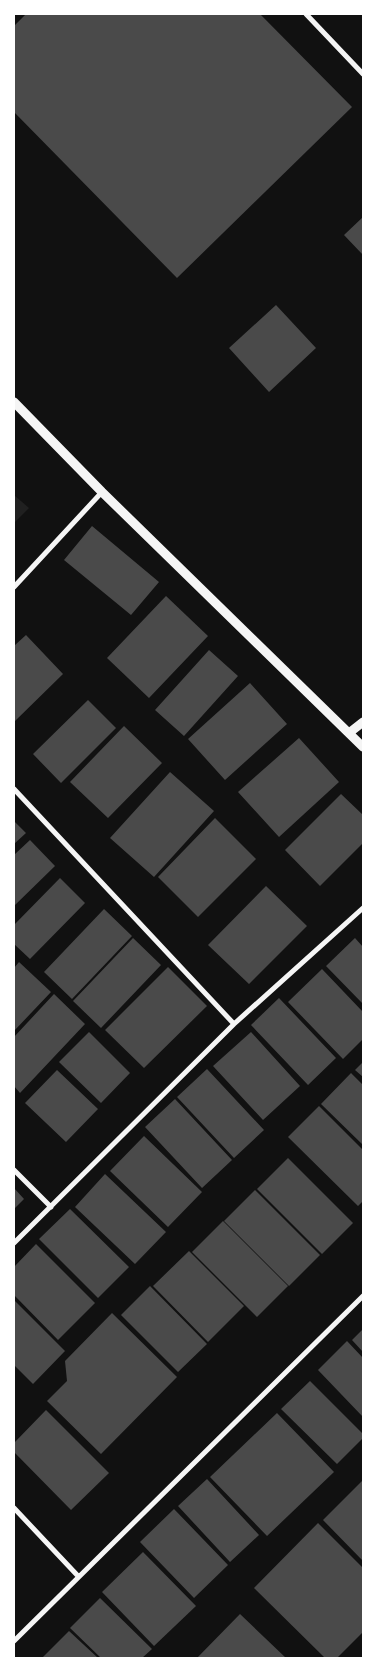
<svg xmlns="http://www.w3.org/2000/svg" width="377" height="1672" viewBox="0 0 377 1672" font-family="Jost,sans-serif">
  <style>
    .green { fill: #202020 }
    .building { fill: #4a4a4a }
    .lines { fill: none; stroke-linecap: round; stroke-linejoin: round }
    .minor { stroke: #f5f5f5; stroke-width: 5 }
    .tertiary { stroke: #f5f5f5; stroke-width: 9 }
  </style>
  <rect width="100%" height="100%" fill="#111"/>
  <path class="green" d="M 14,495 L 29,508 L 14,523 Z"/>
  <path class="building" d="M 26,14 L 260,14 L 352,107 L 177,278 L 14,112 L 14,26 Z
    M 363,217 L 363,255 L 344,235 Z
    M 276,305 L 316,348 L 269,392 L 229,348 Z
    M 92,526 L 159,582 L 131,615 L 64,560 Z
    M 166,596 L 208,636 L 149,698 L 107,658 Z
    M 26,635 L 63,674 L 14,722 L 14,646 Z
    M 209,650 L 238,676 L 184,736 L 155,710 Z
    M 250,683 L 287,724 L 225,780 L 188,739 Z
    M 88,700 L 116,728 L 61,783 L 33,754 Z
    M 124,726 L 162,763 L 108,818 L 70,782 Z
    M 299,738 L 339,782 L 279,837 L 238,792 Z
    M 170,772 L 214,811 L 154,877 L 110,838 Z
    M 341,794 L 363,815 L 363,843 L 320,886 L 285,850 Z
    M 215,818 L 256,859 L 198,917 L 158,877 Z
    M 14,821 L 26,833 L 14,844 Z
    M 30,840 L 55,866 L 14,906 L 14,855 Z
    M 60,878 L 85,903 L 30,959 L 14,944 L 14,925 Z
    M 266,886 L 307,926 L 249,984 L 208,945 Z
    M 104,909 L 132,936 L 72,999 L 44,972 Z
    M 133,938 L 161,965 L 101,1028 L 73,1001 Z
    M 355,938 L 363,947 L 363,1004 L 326,966 Z
    M 19,962 L 51,992 L 14,1031 L 14,968 Z
    M 168,967 L 207,1006 L 144,1068 L 105,1030 Z
    M 322,969 L 363,1012 L 363,1039 L 343,1059 L 288,1002 Z
    M 54,994 L 85,1024 L 20,1093 L 14,1086 L 14,1037 Z
    M 279,998 L 336,1058 L 308,1085 L 251,1025 Z
    M 89,1032 L 130,1073 L 101,1103 L 59,1062 Z
    M 251,1032 L 300,1086 L 263,1120 L 213,1066 Z
    M 363,1062 L 363,1077 L 355,1070 Z
    M 207,1069 L 264,1130 L 234,1158 L 177,1097 Z
    M 57,1070 L 98,1109 L 66,1142 L 25,1103 Z
    M 351,1073 L 363,1085 L 363,1145 L 321,1104 Z
    M 175,1099 L 232,1160 L 202,1188 L 145,1127 Z
    M 319,1106 L 363,1150 L 363,1201 L 358,1206 L 288,1137 Z
    M 144,1136 L 202,1192 L 168,1227 L 110,1171 Z
    M 288,1158 L 353,1223 L 322,1254 L 257,1189 Z
    M 105,1174 L 166,1232 L 135,1264 L 75,1207 Z
    M 14,1188 L 24,1199 L 14,1209 Z
    M 255,1190 L 320,1255 L 289,1286 L 224,1221 Z
    M 70,1209 L 129,1267 L 98,1298 L 39,1239 Z
    M 223,1221 L 288,1286 L 257,1317 L 192,1252 Z
    M 36,1244 L 95,1303 L 58,1340 L 14,1295 L 14,1267 Z
    M 189,1251 L 244,1306 L 208,1342 L 153,1286 Z
    M 150,1286 L 207,1344 L 178,1372 L 121,1315 Z
    M 14,1300 L 65,1351 L 33,1384 L 14,1365 Z
    M 112,1313 L 177,1377 L 101,1454 L 47,1401 L 67,1381 L 65,1361 Z
    M 363,1329 L 363,1352 L 352,1340 Z
    M 347,1341 L 363,1358 L 363,1417 L 318,1370 Z
    M 310,1381 L 363,1434 L 363,1438 L 337,1464 L 281,1409 Z
    M 46,1410 L 109,1473 L 71,1510 L 14,1452 L 14,1443 Z
    M 277,1413 L 334,1472 L 267,1536 L 210,1477 Z
    M 207,1479 L 259,1535 L 230,1562 L 178,1506 Z
    M 363,1480 L 363,1561 L 323,1520 Z
    M 174,1509 L 228,1565 L 194,1598 L 140,1542 Z
    M 318,1523 L 363,1568 L 363,1632 L 337,1658 L 325,1658 L 254,1588 Z
    M 143,1552 L 196,1606 L 154,1646 L 102,1592 Z
    M 100,1598 L 152,1649 L 142,1658 L 101,1658 L 70,1628 Z
    M 240,1614 L 286,1658 L 197,1658 Z
    M 69,1631 L 98,1658 L 42,1658 Z"/>
  <g class="lines">
    <path class="minor" d="M 306,14 L 363,74
      M 14,587 L 102,492
      M 14,789 L 234,1024
      M 14,1170 L 51,1207
      M 14,1243 L 234,1024 L 363,908
      M 14,1508 L 78,1576
      M 14,1641 L 363,1296"/>
    <path class="tertiary" d="M 14,402 L 102,492 L 363,747
      M 349,733 L 363,722"/>
  </g>
  <rect width="377" height="1672" fill="none" stroke="#ffffff" stroke-width="30"/>
</svg>
